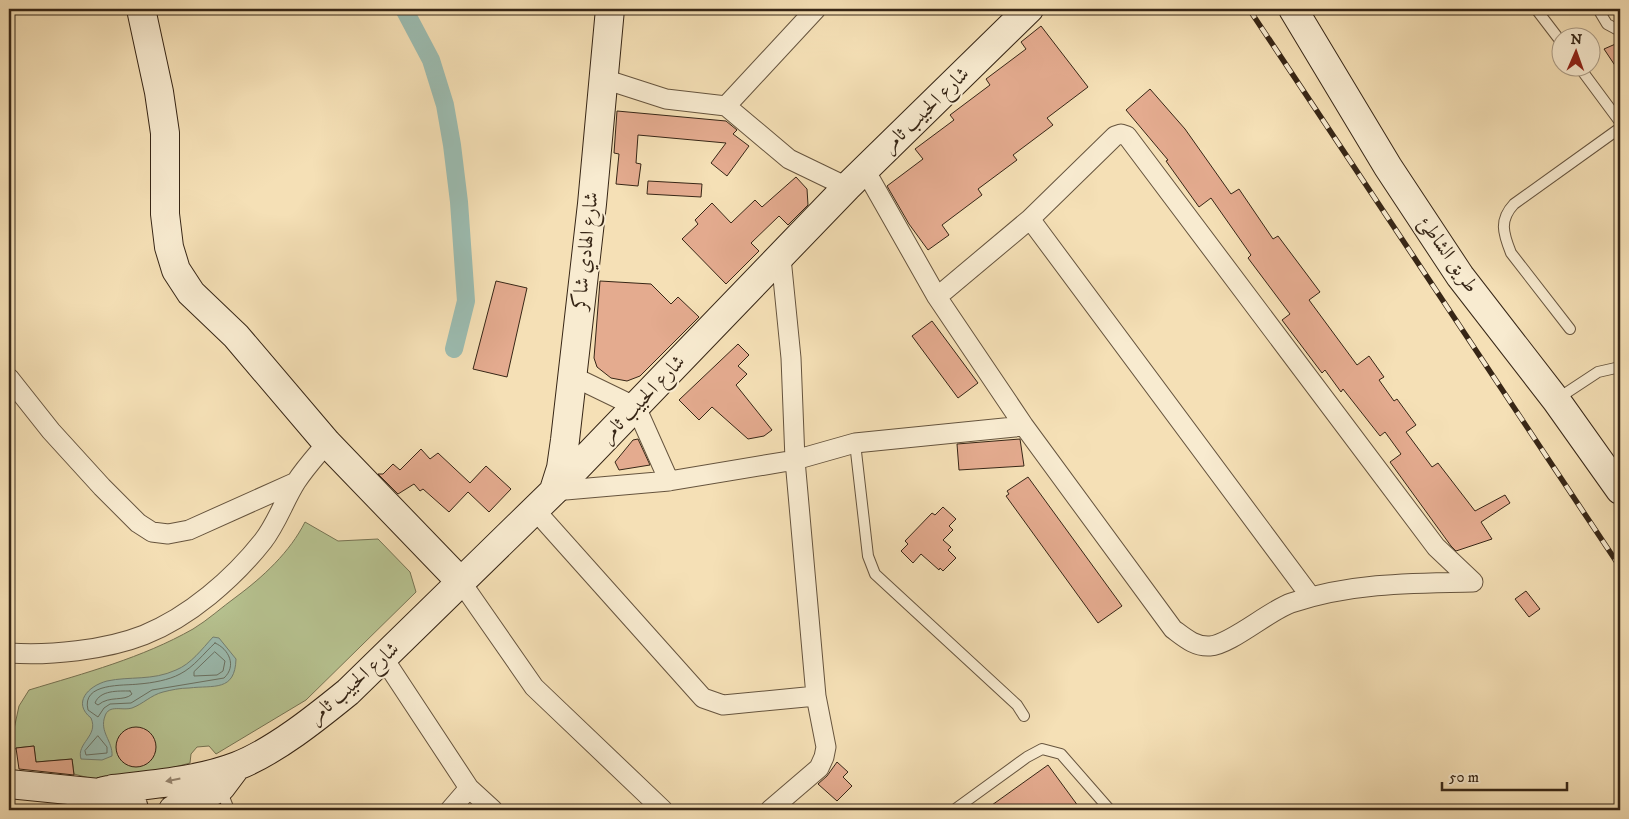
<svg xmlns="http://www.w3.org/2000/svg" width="1629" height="819" viewBox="0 0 1629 819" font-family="'IM FELL DW Pica',Amiri,serif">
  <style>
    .green { fill: #b7c391; stroke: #777454 }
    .water { fill: #9cbdb2; stroke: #748174 }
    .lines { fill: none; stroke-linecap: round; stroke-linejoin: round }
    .shore { stroke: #6a7264; stroke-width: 1 }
    .canal { stroke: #9cbdb2; stroke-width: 18 }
    .building { fill: #e4ab8f; stroke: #372616 }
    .lane-casing { stroke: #66543e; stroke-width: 12 }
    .street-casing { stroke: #66543e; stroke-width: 21 }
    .secondary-casing { stroke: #372616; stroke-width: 30 }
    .lane { stroke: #f8ebd0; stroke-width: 10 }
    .street { stroke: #f8ebd0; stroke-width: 19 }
    .secondary { stroke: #f8ebd0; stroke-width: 28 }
    .rail-casing { stroke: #372616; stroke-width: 5.5 }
    .rail { stroke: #f8ebd0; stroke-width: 4; stroke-dasharray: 11; stroke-linecap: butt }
    .oneway { fill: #988873 }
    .labels { text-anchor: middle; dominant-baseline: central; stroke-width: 4; stroke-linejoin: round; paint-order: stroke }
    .street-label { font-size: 20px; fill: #372616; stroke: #f8ebd0 }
  </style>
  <rect width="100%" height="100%" fill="#f5e0b6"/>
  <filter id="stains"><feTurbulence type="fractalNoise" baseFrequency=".004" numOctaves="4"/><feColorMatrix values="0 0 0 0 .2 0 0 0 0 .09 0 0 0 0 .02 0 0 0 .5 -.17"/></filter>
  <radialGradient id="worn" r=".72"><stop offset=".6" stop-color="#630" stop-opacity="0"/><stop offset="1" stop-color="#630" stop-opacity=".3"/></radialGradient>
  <path class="green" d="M 305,522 L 338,541 L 378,539 L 410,572 L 416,592 L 306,700 L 216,754 L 209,746 L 197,747 L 191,754 L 190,763 L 112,784 L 74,774 L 72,759 L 36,762 L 34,746 L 16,748 L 12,753 L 9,752 L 19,706 L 29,690 C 85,673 142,658 193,629 C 208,620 222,607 236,597 C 263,577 290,552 305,522 Z"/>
  <path class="water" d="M 213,637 L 219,638 L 236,659 C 235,692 214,685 189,688 C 180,688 171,690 163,692 C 151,695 143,704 132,708 C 122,711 109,704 105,716 C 99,732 113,741 112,756 L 102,760 L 81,759 C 76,743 99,736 91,718 C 72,703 88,686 107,681 C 130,676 152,681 176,670 C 191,664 202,649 213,637 Z"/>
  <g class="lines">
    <path class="shore" d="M 215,643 C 229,649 237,666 224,678 L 152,690 L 131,703 L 110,704 L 104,708 L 98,717 L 88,710 C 81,682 124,686 139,684 C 152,683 169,680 180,674 C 194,667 204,653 215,643 Z
      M 215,652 L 225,661 L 223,671 L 217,675 L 194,676 L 194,672 Z
      M 130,691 L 132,694 C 124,702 110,695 98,705 L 95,703 C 100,690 118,691 130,691 Z
      M 98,736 L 107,747 L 107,753 L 86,755 L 85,751 Z"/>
    <path class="canal" d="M 404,9 L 431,60 L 445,105 L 452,145 L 459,202 L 466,301 L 454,349"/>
  </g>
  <path class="building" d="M 1041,26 L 1088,87 L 1047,118 L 1053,125 L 1013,155 L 1017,160 L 978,189 L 982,195 L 942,225 L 949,235 L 928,250 L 909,224 L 887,186 L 923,159 L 915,149 L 954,120 L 950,115 L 990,85 L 986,79 L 1026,49 L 1021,42 Z
    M 1620,42 L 1620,73 L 1604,49 Z
    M 1150,89 L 1185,129 L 1231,194 L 1239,189 L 1273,239 L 1278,236 L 1320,292 L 1309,300 L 1357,365 L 1369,356 L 1384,377 L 1379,380 L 1394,401 L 1397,399 L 1416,425 L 1406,432 L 1432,467 L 1438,463 L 1475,511 L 1505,495 L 1510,503 L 1481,522 L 1492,539 L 1456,551 L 1451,546 L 1390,462 L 1401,454 L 1385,432 L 1380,436 L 1343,389 L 1341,392 L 1325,370 L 1322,373 L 1282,320 L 1290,314 L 1248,258 L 1251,255 L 1211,198 L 1199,207 L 1166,161 L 1168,160 L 1126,110 Z
    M 617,111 L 726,121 L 737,130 L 733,134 L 749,146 L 727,176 L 711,163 L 726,143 L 638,135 L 636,163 L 641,164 L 638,186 L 616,184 L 619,154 L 614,153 Z
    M 796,177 L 807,189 L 808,205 L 788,225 L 779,216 L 751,243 L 759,251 L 726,284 L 682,239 L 698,224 L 695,220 L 712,203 L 731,223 L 755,200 L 762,207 Z
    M 648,181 L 702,184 L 701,197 L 647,194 Z
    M 496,281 L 527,288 L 507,377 L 473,369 Z
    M 600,281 L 651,284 L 671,304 L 678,297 L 699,317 L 640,376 L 627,381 L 611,378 L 597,367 L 594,358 Z
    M 932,321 L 978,383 L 958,398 L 912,336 Z
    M 738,344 L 749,355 L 738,366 L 747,374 L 736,385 L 772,430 L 764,436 L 748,439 L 712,407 L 699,420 L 679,400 Z
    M 638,439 L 650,465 L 619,470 L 615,462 L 633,440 Z
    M 1020,439 L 1024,466 L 959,470 L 957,444 Z
    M 421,449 L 430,459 L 438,453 L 470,483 L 486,466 L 511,489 L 489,512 L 468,492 L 449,512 L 423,489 L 420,491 L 414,484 L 398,494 L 378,474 L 383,474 L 393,464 L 400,470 Z
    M 1028,477 L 1122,606 L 1098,623 L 1006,496 L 1009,494 L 1007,491 Z
    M 943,507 L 956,519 L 949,526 L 953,530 L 943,540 L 951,547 L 948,550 L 956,558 L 943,571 L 940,568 L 939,570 L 921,554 L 913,563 L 901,551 L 908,544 L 905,541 L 932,513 L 935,515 Z
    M 1526,591 L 1540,609 L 1529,617 L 1515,599 Z
    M116 747a20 20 0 1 1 40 0a20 20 0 1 1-40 0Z
    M 34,746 L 36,762 L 72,759 L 74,775 L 19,769 L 16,748 Z
    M 837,762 L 848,772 L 843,777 L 852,786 L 837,801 L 818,784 L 827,776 Z
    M 1048,765 L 1081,810 L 985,810 Z"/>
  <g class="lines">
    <defs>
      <path id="lane" d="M 1536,9 L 1562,43
        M 1598,9 L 1607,24 L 1620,31
        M 1580,68 L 1620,122
        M 1570,329 L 1511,253 C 1503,233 1499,220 1514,204 L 1620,128
        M 1557,399 L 1598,372 L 1620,367
        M 855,443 L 868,556 L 875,574 L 1017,705 L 1024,716
        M 221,789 L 229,810
        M 954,810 L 1027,757 L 1042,749 L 1061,754 L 1110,810"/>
      <path id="street" d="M 604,79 L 666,99 L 726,106 L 789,159 L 847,187
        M 726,106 L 816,9
        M 865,170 L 937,297 L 1024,426 L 1173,629 C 1185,638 1195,647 1210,646 C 1230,645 1270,610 1291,603 C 1350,583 1411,583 1473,582
        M 1030,219 L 1311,597
        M 937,297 L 1030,219 L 1115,136 L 1121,134 L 1127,136 L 1436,547 L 1473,582
        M 572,376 L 636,407 L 669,481
        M 9,378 L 51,431 L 102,487 L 138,523 L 152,532 L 168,534 L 189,530 L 296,482
        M 554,491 L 669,481 L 795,460 L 855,443 L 1024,426
        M 534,509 L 703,698 L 723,705 L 816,696
        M 461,582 L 534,687 L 663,810
        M 9,653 C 49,656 106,650 144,635 C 189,617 233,579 263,541 C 277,523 284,501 296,482 C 305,468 317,455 327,443
        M 384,659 L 469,788 L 493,810
        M 450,810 L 469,788
        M 770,810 L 819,768 L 824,757 L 826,747 L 816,696 L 795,460 L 791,358 L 781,258"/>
      <path id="secondary" d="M 141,9 L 159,92 L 165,133 L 165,214 L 169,247 L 176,270 L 191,293 L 236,336 L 327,443 L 461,582
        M 1293,9 L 1388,167 L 1460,276 L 1556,400 L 1620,490
        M 554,490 L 561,468 L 565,440 L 592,204 L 610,9
        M 9,784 L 99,793
        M 113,789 C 153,784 198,781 237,766 C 275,751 316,718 348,692 L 554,491 L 847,187 L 1029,9
        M 104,791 C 118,787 132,795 134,810
        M 173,810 L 221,787 L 236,767"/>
    </defs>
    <use href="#lane" class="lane-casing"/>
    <use href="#street" class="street-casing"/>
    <use href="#secondary" class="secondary-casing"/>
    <use href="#lane" class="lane"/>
    <use href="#street" class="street"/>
    <use href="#secondary" class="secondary"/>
    <defs>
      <path id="rail" d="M 1249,9 L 1620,567"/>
    </defs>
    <use href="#rail" class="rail-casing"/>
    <use href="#rail" class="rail"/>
  </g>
  <defs><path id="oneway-solid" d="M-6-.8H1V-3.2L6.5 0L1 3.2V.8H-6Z" transform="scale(1.25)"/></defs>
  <use class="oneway" href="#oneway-solid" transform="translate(173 780) rotate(169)"/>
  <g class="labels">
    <g class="street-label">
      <text transform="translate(926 110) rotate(-44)">شارع الحبيب ثامر</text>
      <text transform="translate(586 251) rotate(-84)">شارع الهادي شاكر</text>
      <text transform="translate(1448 255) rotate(55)">طريق الشاطئ</text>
      <text transform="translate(643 399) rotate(-46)">شارع الحبيب ثامر</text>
      <text transform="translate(354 683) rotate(-41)">شارع الحبيب ثامر</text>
    </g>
  </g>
  <rect width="1629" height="819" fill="none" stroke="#f5e0b6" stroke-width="30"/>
  <rect x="10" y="10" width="1609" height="799" fill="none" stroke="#372616" stroke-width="2.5"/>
  <rect x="15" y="15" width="1599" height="789" fill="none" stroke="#372616"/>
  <g transform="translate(1576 52) rotate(2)"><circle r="24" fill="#f8ebd0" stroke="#ab9c86"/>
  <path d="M0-4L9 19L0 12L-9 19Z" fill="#8f2418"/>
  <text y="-8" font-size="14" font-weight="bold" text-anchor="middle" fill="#372616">N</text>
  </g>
  <path d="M1442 782v8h125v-8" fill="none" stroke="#372616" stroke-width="2.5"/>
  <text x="1449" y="782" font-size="15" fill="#372616" stroke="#f8ebd0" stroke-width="4" paint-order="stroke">50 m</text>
  <rect width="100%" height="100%" filter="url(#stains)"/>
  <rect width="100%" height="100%" fill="url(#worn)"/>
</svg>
